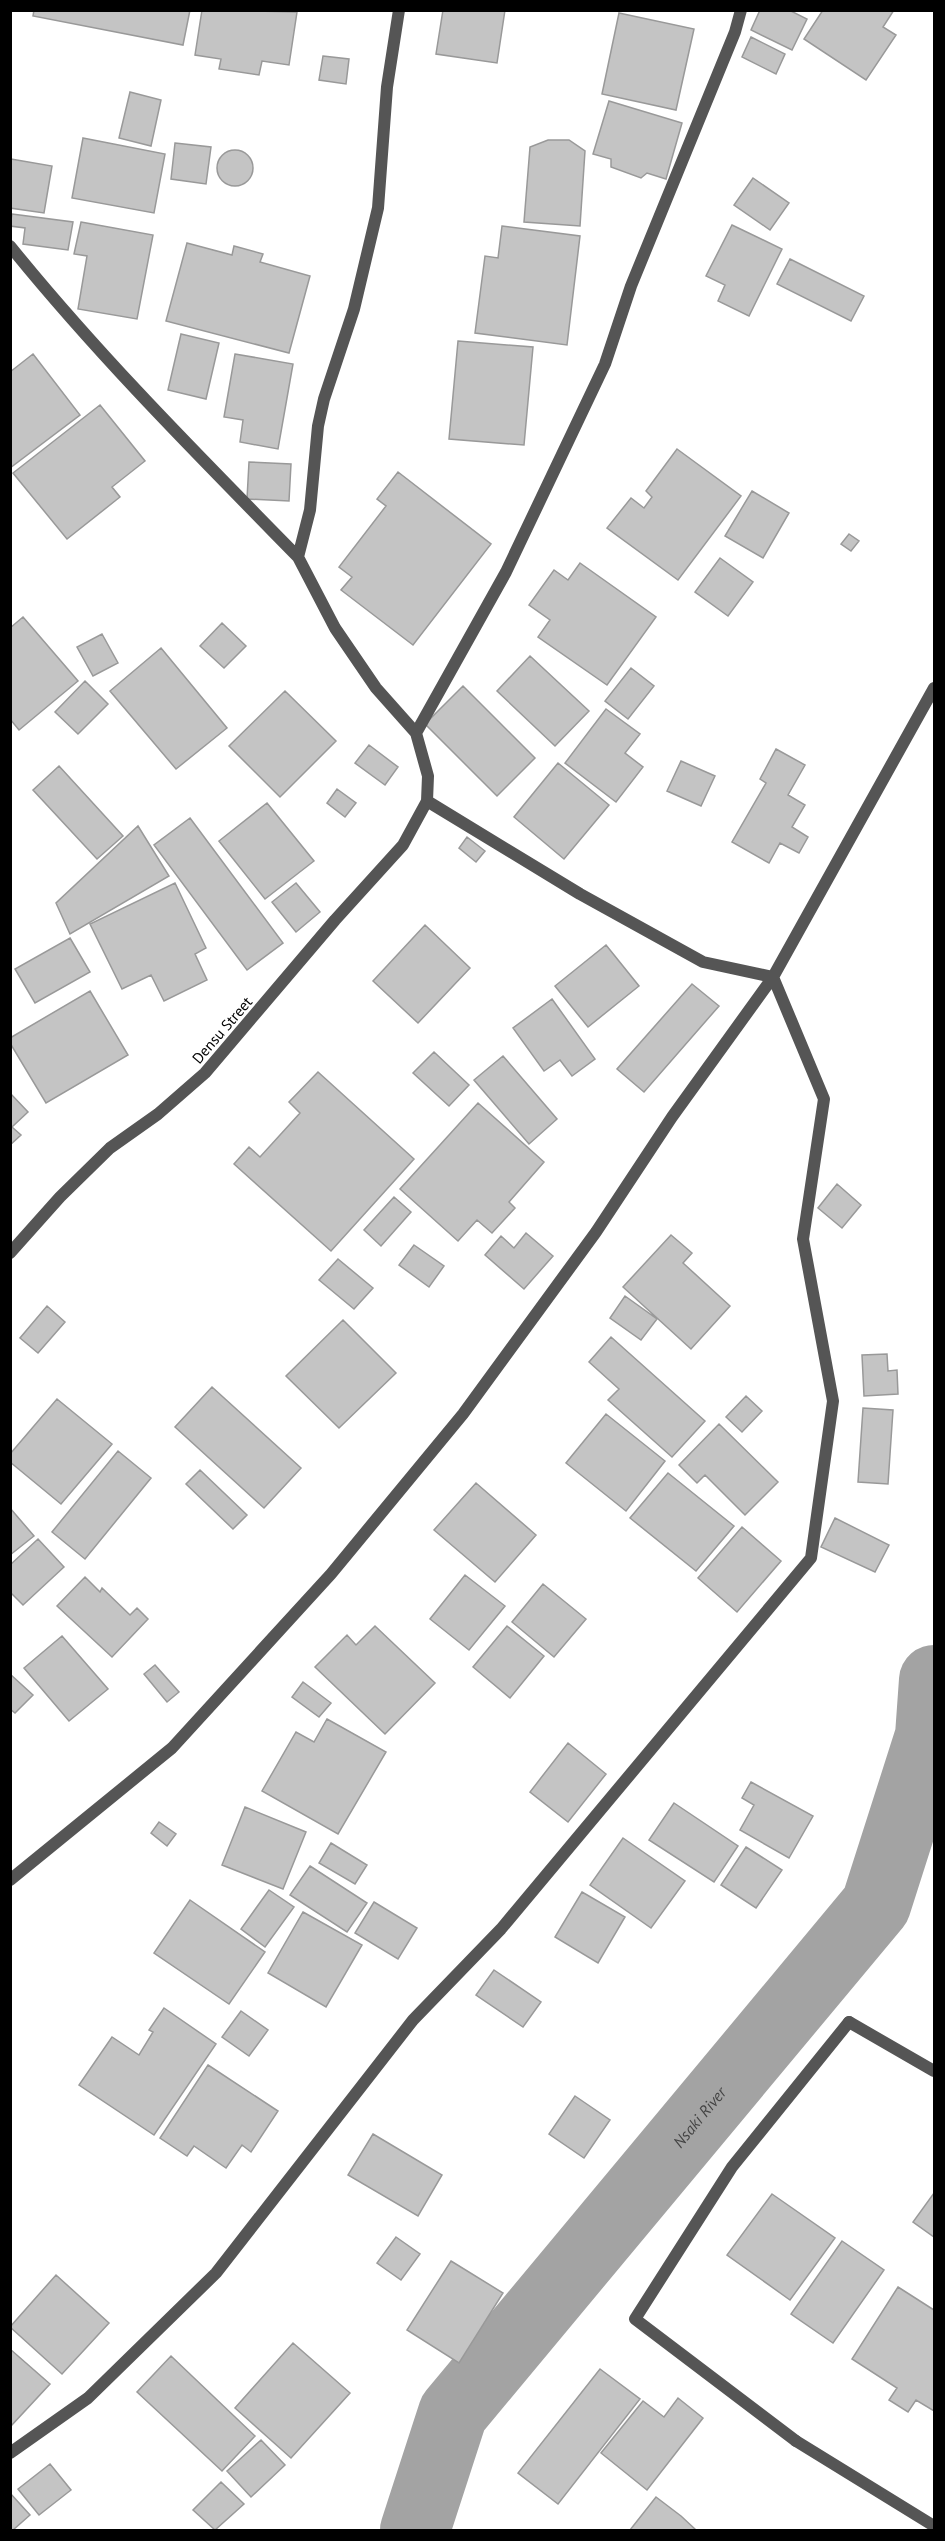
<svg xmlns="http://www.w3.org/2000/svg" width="945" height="2541" viewBox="0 0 945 2541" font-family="'PT Sans',sans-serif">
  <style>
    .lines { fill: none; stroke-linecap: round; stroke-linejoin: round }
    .river { stroke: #a3a3a3; stroke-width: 70 }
    .building { fill: #c4c4c4; stroke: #999; stroke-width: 1.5 }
    .service { stroke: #555; stroke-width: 12 }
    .minor { stroke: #555; stroke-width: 12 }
    .labels { text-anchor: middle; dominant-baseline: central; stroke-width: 4.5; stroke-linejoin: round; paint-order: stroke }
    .street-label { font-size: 15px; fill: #000; stroke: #fff }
    .water-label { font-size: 16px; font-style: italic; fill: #444; stroke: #fff }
  </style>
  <rect width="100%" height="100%" fill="#fff"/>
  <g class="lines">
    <path class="river" id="s1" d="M 415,2530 L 453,2413 L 876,1905 L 930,1736 L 934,1680"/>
  </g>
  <path class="building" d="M 34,10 L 190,10 L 183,45 L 33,16 Z
    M 202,10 L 297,12 L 289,65 L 262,61 L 259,75 L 219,69 L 221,59 L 195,55 Z
    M 443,10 L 505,10 L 497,63 L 436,54 Z
    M 760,10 L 789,10 L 807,19 L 792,50 L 751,30 Z
    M 823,10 L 894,10 L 883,27 L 896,35 L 866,80 L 804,39 Z
    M 619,13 L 694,29 L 676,110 L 602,94 Z
    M 751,37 L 785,54 L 776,74 L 742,57 Z
    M 323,56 L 349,59 L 346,84 L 319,80 Z
    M 130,92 L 161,100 L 151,146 L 119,138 Z
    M 609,101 L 682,123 L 666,179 L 647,173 L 641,178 L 611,167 L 611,159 L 593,154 Z
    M 83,138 L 165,154 L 154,213 L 72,198 Z
    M 548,140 L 569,140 L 585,151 L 580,226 L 524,222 L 530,147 Z
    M 175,143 L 211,147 L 206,184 L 171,179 Z
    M217 168a18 18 0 1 1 36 0a18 18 0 1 1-36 0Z
    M 11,159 L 52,166 L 44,213 L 10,208 Z
    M 753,178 L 789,203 L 770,230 L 734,205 Z
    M 12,214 L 73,222 L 68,250 L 23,244 L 25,228 L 10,226 Z
    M 81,222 L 153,235 L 137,319 L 78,309 L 87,256 L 74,254 Z
    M 732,225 L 782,249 L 749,316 L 718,301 L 725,285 L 706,276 Z
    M 502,226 L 580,236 L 567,345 L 475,333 L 485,256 L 498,258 Z
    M 187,243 L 232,255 L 234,246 L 263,254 L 260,262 L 310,276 L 289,353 L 166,321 Z
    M 790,259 L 864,296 L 851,321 L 777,284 Z
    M 181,334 L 219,343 L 206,399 L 168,390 Z
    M 458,341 L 533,347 L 524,445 L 449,439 Z
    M 33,354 L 80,415 L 10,468 L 10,372 Z
    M 235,354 L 293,364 L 278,449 L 240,442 L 243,420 L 224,417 Z
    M 100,405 L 145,461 L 112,487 L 120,497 L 67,539 L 13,473 Z
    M 677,449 L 741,496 L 678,580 L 607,528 L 631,498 L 644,508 L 652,497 L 646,491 Z
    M 249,462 L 291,464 L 289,501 L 247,499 Z
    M 398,472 L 491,544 L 413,645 L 341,590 L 352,577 L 339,567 L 386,506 L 377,499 Z
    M 752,491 L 789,513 L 763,558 L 725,536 Z
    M 849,534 L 859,541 L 851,551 L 841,544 Z
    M 720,558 L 753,582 L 728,616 L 695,592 Z
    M 580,563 L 656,617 L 607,685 L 538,637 L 550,620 L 529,605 L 554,570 L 568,580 Z
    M 23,617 L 78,681 L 19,730 L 10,719 L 10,628 Z
    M 222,623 L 246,646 L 224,668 L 200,646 Z
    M 102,634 L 118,663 L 93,676 L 77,647 Z
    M 161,648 L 227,728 L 176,769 L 110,691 Z
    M 530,656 L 589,711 L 555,746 L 497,691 Z
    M 631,668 L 654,686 L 628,719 L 605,701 Z
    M 85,681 L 108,704 L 78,734 L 55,712 Z
    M 463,686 L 535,758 L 497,796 L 425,724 Z
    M 285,691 L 336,741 L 280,797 L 229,746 Z
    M 606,709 L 640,734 L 625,753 L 643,767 L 616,802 L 565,763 Z
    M 369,745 L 398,767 L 385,785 L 355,763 Z
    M 776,749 L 805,765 L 788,795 L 805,805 L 792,827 L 808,837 L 799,853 L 780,843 L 769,863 L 732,842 L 766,783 L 760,779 Z
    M 681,761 L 715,776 L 701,806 L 667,791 Z
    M 558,763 L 609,805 L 564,859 L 514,817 Z
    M 59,766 L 123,836 L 97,859 L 33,790 Z
    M 337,789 L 356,803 L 345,817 L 327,803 Z
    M 267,803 L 314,861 L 265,899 L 219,841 Z
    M 190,818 L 283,943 L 247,970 L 154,845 Z
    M 138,826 L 169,876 L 70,934 L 56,903 Z
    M 467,837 L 485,851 L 476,862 L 459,848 Z
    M 175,883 L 206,948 L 195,954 L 207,980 L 164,1001 L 151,975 L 122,989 L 90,924 Z
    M 296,883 L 320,912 L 296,932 L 272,902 Z
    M 425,925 L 470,968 L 418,1023 L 373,981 Z
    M 70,938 L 90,972 L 35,1003 L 15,969 Z
    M 606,945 L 639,986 L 588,1027 L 555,986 Z
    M 692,984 L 719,1006 L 644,1092 L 617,1069 Z
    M 90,991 L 128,1055 L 46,1103 L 10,1043 L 10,1038 Z
    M 552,999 L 595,1059 L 572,1076 L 560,1060 L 544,1071 L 513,1028 Z
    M 434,1052 L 469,1085 L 449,1106 L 413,1073 Z
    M 503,1056 L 557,1119 L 529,1144 L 474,1080 Z
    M 318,1072 L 414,1159 L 331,1251 L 234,1164 L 249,1147 L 260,1157 L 300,1113 L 289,1102 Z
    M 10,1093 L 28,1112 L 12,1127 L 21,1135 L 10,1145 Z
    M 478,1103 L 544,1162 L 509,1202 L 515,1208 L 492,1233 L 477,1220 L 458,1241 L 400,1189 Z
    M 837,1184 L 861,1205 L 842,1228 L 818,1208 Z
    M 394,1197 L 411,1212 L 381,1246 L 364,1230 Z
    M 526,1233 L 553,1256 L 524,1289 L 485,1255 L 501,1236 L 514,1248 Z
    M 671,1235 L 692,1253 L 683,1263 L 730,1306 L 691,1349 L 623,1287 Z
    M 414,1245 L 444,1266 L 429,1287 L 399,1265 Z
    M 338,1259 L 373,1288 L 354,1309 L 319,1280 Z
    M 625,1296 L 657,1319 L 641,1340 L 610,1318 Z
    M 47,1306 L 65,1322 L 38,1353 L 20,1338 Z
    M 343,1320 L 396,1373 L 339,1428 L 286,1376 Z
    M 611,1337 L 705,1421 L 672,1457 L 608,1400 L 619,1389 L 589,1362 Z
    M 887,1354 L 888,1371 L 897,1370 L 898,1394 L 864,1396 L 862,1355 Z
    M 212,1387 L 301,1468 L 264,1508 L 175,1427 Z
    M 746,1396 L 762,1411 L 742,1432 L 726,1417 Z
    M 57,1399 L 112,1444 L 61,1504 L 10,1462 L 10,1454 Z
    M 863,1408 L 893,1410 L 888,1484 L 858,1482 Z
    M 606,1414 L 665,1461 L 626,1511 L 566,1463 Z
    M 719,1424 L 778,1482 L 745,1515 L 705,1475 L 697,1483 L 679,1465 Z
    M 118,1451 L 151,1478 L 85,1559 L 52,1532 Z
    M 200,1470 L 247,1515 L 233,1529 L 186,1484 Z
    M 668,1473 L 734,1526 L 696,1571 L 630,1518 Z
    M 476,1483 L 536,1535 L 495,1582 L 434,1530 Z
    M 10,1508 L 34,1536 L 10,1555 Z
    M 835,1518 L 889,1545 L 875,1572 L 821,1547 Z
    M 742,1527 L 781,1561 L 737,1612 L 698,1578 Z
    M 38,1539 L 64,1567 L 23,1605 L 10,1592 L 10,1565 Z
    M 465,1575 L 505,1606 L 469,1650 L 430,1619 Z
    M 85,1577 L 100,1592 L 102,1588 L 130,1615 L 137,1608 L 148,1619 L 112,1657 L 57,1606 Z
    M 543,1584 L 586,1619 L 554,1657 L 512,1622 Z
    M 375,1626 L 435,1683 L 385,1734 L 315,1667 L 347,1635 L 356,1645 Z
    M 507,1626 L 544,1656 L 510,1698 L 473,1667 Z
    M 62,1636 L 108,1689 L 69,1721 L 24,1668 Z
    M 155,1665 L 179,1692 L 167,1702 L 144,1674 Z
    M 10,1674 L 33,1695 L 15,1713 L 10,1709 Z
    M 303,1682 L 331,1703 L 319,1717 L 292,1697 Z
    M 327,1719 L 386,1752 L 338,1834 L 262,1791 L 296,1732 L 314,1742 Z
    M 568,1743 L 606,1774 L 568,1822 L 530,1792 Z
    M 751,1782 L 813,1816 L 789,1858 L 740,1830 L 754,1805 L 742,1798 Z
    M 674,1803 L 738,1846 L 714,1882 L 649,1840 Z
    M 245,1807 L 306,1832 L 283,1889 L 222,1865 Z
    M 159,1822 L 176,1834 L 167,1846 L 151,1833 Z
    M 623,1838 L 685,1881 L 651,1928 L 590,1885 Z
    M 331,1843 L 367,1865 L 355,1884 L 319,1863 Z
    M 746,1847 L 782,1870 L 756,1908 L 721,1885 Z
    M 310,1866 L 367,1903 L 347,1932 L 290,1895 Z
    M 269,1890 L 294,1907 L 265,1947 L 241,1929 Z
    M 582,1892 L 625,1917 L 598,1963 L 555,1937 Z
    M 190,1900 L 265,1952 L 229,2004 L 154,1953 Z
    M 374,1902 L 417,1928 L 398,1959 L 355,1933 Z
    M 303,1912 L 362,1945 L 326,2007 L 268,1973 Z
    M 494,1970 L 541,2002 L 523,2027 L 476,1995 Z
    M 164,2008 L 216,2044 L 154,2135 L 79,2085 L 112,2037 L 139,2055 L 153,2032 L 149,2030 Z
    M 241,2011 L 268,2030 L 249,2056 L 222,2037 Z
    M 208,2065 L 278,2111 L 251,2152 L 242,2145 L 226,2168 L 194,2146 L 187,2156 L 160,2138 Z
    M 575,2096 L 610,2120 L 584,2158 L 549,2134 Z
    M 373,2134 L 442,2175 L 418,2216 L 348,2175 Z
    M 934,2193 L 934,2237 L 913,2222 Z
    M 772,2194 L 835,2238 L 790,2300 L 727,2255 Z
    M 396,2237 L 420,2254 L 401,2280 L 377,2263 Z
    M 842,2241 L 884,2270 L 833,2343 L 791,2314 Z
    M 451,2261 L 503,2293 L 459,2363 L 407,2330 Z
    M 56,2275 L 109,2323 L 62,2374 L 10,2327 Z
    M 898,2287 L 934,2310 L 934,2411 L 916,2400 L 908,2412 L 889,2400 L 897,2388 L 852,2359 Z
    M 293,2343 L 350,2393 L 291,2458 L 235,2408 Z
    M 10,2349 L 50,2384 L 10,2427 Z
    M 171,2356 L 255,2436 L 222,2471 L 137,2392 Z
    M 600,2369 L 640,2399 L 558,2504 L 518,2473 Z
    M 678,2398 L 703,2418 L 647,2490 L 601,2453 L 643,2401 L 664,2417 Z
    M 261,2440 L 285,2465 L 251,2497 L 227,2471 Z
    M 50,2464 L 71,2490 L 39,2515 L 18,2489 Z
    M 221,2482 L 244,2504 L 215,2530 L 193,2510 Z
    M 10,2493 L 30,2515 L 13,2530 L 10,2530 Z
    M 656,2497 L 681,2516 L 696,2530 L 630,2530 Z"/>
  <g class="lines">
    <path class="service" d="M 796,2441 L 635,2319 L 732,2167 L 849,2022"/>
    <path class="minor" d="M 10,246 C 99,356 199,456 298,557
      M 416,733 L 506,572 L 605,364 L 631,286 L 735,32 L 741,10
      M 427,801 L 580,894 L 703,962 L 773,977 L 934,688
      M 10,1253 L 60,1197 L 110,1148 L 158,1114 L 205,1073 L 335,920 L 403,845 L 427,801 L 428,776 L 416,733 L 376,688 L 335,628 L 298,557 L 310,510 L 318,426 L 324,399 L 354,309 L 378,208 L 387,87 L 399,10
      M 10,1880 L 172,1748 L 331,1574 L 463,1414 L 596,1232 L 672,1117 L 773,977
      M 849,2022 L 934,2071
      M 796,2441 L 934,2526
      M 10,2453 L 88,2398 L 216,2273 L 413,2020 L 501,1929 L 811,1558 L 833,1401 L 803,1239 L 824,1099 L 773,977"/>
  </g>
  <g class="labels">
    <g class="street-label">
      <text transform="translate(222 1030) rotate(-49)">Densu Street</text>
    </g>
    <g class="water-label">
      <text stroke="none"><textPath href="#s1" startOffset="508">Nsaki River</textPath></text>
    </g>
  </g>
  <rect width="945" height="2541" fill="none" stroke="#000000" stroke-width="24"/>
</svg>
